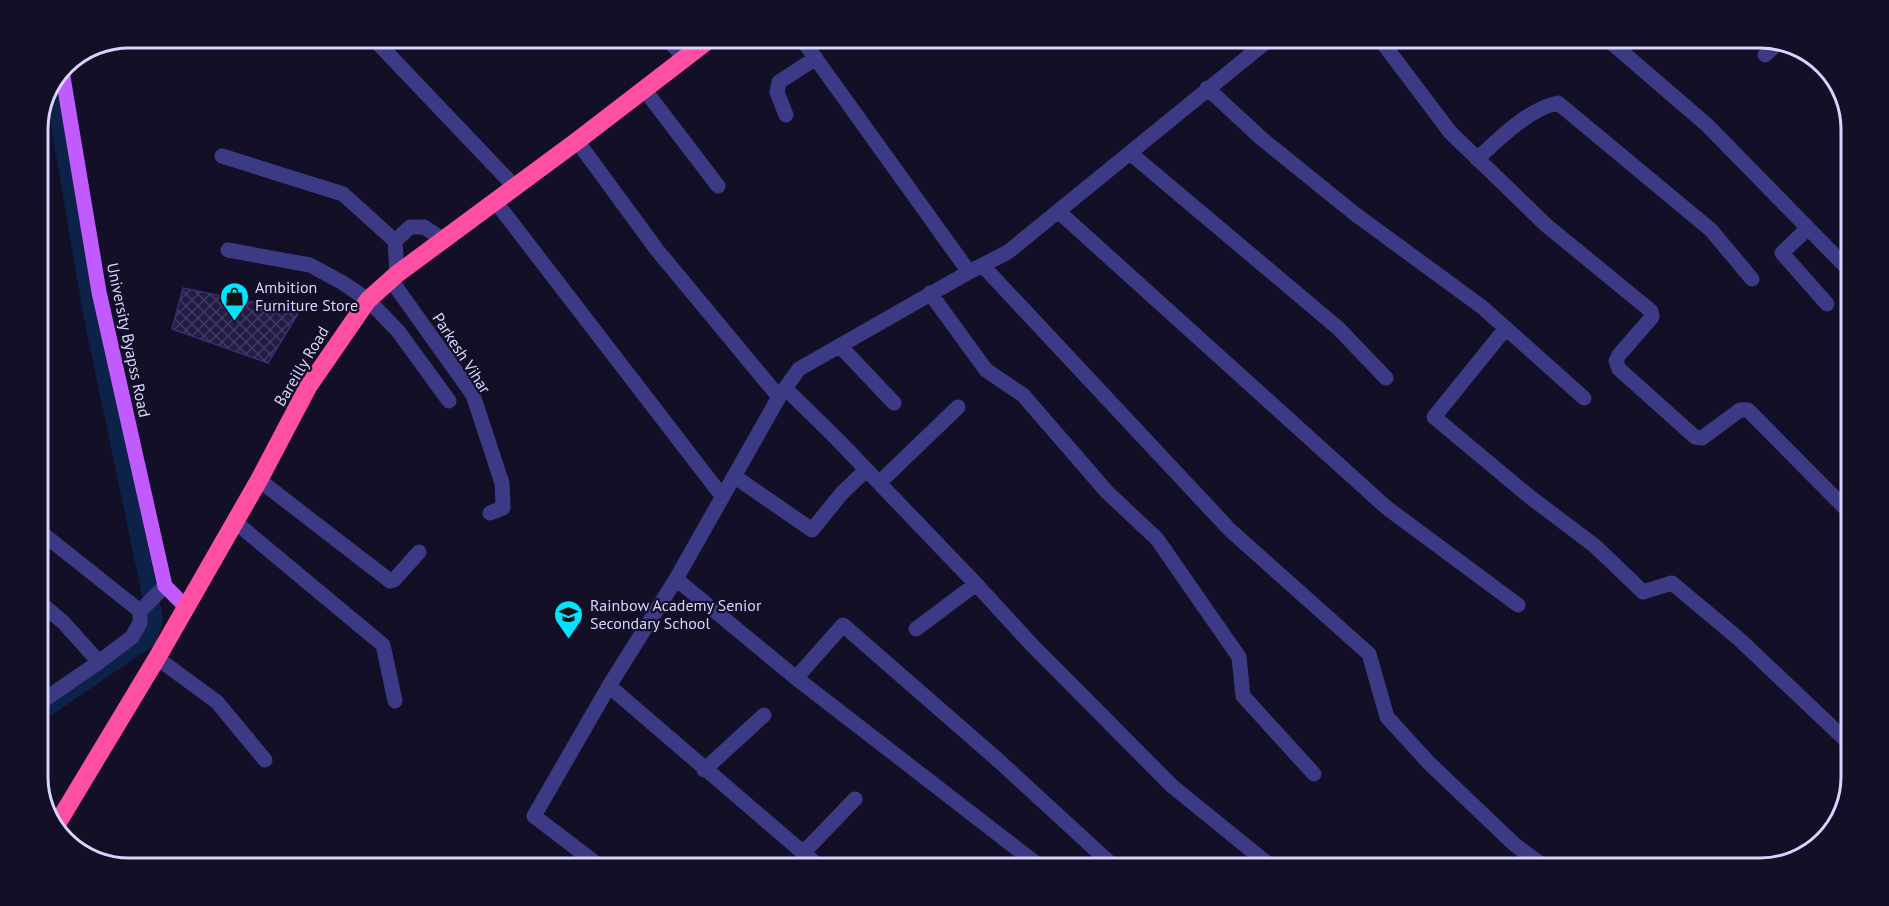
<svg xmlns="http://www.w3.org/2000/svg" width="1889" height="906" viewBox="0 0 1889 906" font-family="'PT Sans',sans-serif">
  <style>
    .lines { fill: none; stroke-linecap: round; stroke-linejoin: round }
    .canal { stroke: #0c2248; stroke-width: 16 }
    .building { fill: url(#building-cross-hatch); stroke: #3b2d73; stroke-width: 1.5 }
    .minor { stroke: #3d3a85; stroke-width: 15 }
    .major { stroke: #c25bff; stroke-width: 15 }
    .highway { stroke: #ff4fa3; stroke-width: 18 }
    .labels { text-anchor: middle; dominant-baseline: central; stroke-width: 4.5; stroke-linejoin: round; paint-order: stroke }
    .poi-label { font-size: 16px; fill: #d9d4ff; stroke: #130f26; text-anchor: start }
    .street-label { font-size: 16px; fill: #d9d4ff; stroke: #130f26 }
    .rim { fill: none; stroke: #d9d4ff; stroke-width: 3 }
  </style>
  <defs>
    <pattern id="building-cross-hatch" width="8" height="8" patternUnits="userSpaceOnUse" patternTransform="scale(1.5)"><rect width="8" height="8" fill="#241b47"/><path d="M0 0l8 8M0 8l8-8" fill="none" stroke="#433b63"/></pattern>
  </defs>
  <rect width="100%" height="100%" fill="#130f26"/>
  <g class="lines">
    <path class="canal" d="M 38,715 L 149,639 L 155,618 L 91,313 L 53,89"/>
  </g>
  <path class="building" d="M 183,288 L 299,312 L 268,363 L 172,329 Z"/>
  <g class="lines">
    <path class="minor" d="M 373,38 L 515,187
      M 666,38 L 684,57
      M 801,38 L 969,272
      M 1379,38 L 1450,132 L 1546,225 L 1651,311 L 1652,317 L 1619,355 L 1616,361 L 1619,369 L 1695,437 L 1702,438 L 1706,435 L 1740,410 L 1748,410 L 1851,514
      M 1606,38 L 1707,125 L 1851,272
      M 1765,55 L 1779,42
      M 1207,88 L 1261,138 L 1355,214 L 1482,307 L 1584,398
      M 644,89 L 718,186
      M 786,115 L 777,92 L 779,82 L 816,58
      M 577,141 L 657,250 L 779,397
      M 1130,153 L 1338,328 L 1386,378
      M 222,156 L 343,194 L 395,241
      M 1477,159 C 1499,139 1528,109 1558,103 L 1711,230 L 1752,279
      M 495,201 L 722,496
      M 1058,211 L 1387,508 L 1518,605
      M 1808,228 L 1782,253 L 1827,304
      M 228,250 L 310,265 L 343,283 L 368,300 L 398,331 L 449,401
      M 983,266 L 1230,530 L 1369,654 L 1387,717 L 1429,763 L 1514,844 L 1546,868
      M 397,274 L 395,241 L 410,227 L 424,227 L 444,240
      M 391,280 L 473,395 L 502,483 L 503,508 L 490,513
      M 930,293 L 986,370 L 1023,395 L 1107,492 L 1157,539 L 1239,657 L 1243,696 L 1314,774
      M 1506,328 L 1434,417 L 1530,497 L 1595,546 L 1643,592 L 1672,583 L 1739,639 L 1851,745
      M 840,346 L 894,403
      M 785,388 L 836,438 L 976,584 L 1031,644 L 1172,786 L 1273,868
      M 734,476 L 812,530 L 842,493 L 866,470
      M 259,480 L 390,581 L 394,580 L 419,552
      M 879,483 L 958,407
      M 234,521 L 383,645 L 395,701
      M 38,530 L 140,611
      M 676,579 L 796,678 L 1042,868
      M 38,601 L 63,622 L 99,662
      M 916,629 L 976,584
      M 157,658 L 217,702 L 265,760
      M 796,678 L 843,625 L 999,761 L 1110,863
      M 609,686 L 821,868
      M 38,704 L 99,662 L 132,637 L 140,623 L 140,611 L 165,586
      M 704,770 L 764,715
      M 803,853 L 855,799
      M 602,868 L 534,816 L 609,686 L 676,579 L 779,397 L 799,369 L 969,272 L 1008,252 L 1271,38
      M 906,868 L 907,867"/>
    <path class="major" d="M 62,71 L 99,292 L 165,586 L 186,607"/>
    <path class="highway" d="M 54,829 L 157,658 L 259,480 L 308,387 L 368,300 L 397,274 L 577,141 L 711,38"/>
  </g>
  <defs>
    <symbol id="shop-pin" viewBox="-11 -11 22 30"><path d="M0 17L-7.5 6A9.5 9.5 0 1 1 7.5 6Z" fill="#00e5ff" stroke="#130f26"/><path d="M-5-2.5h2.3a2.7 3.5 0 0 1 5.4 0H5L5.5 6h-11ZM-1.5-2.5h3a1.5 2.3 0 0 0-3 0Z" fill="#111"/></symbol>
    <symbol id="school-pin" viewBox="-11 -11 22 30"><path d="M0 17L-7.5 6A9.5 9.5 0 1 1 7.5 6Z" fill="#00e5ff" stroke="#130f26"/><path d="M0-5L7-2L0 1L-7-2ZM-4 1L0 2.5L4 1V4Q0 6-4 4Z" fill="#111"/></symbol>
  </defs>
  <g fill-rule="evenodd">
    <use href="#shop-pin" x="218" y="280" width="33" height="45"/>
    <use href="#school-pin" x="552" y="598" width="33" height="45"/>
  </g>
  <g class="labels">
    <g class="poi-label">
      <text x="255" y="287">Ambition<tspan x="255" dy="18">Furniture Store</tspan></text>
      <text x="590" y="605">Rainbow Academy Senior<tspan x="590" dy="18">Secondary School</tspan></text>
    </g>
    <g class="street-label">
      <text transform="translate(129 340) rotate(78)">University Byapss Road</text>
      <text transform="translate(462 353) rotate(57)">Parkesh Vihar</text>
      <text transform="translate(301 366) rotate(-59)">Bareilly Road</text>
    </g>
  </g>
  <path d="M0 0H1889V906H0ZM129 48H1760A81 81 0 0 1 1841 129V777A81 81 0 0 1 1760 858H129A81 81 0 0 1 48 777V129A81 81 0 0 1 129 48Z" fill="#130f26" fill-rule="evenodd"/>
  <path class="rim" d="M129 48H1760A81 81 0 0 1 1841 129V777A81 81 0 0 1 1760 858H129A81 81 0 0 1 48 777V129A81 81 0 0 1 129 48Z"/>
</svg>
